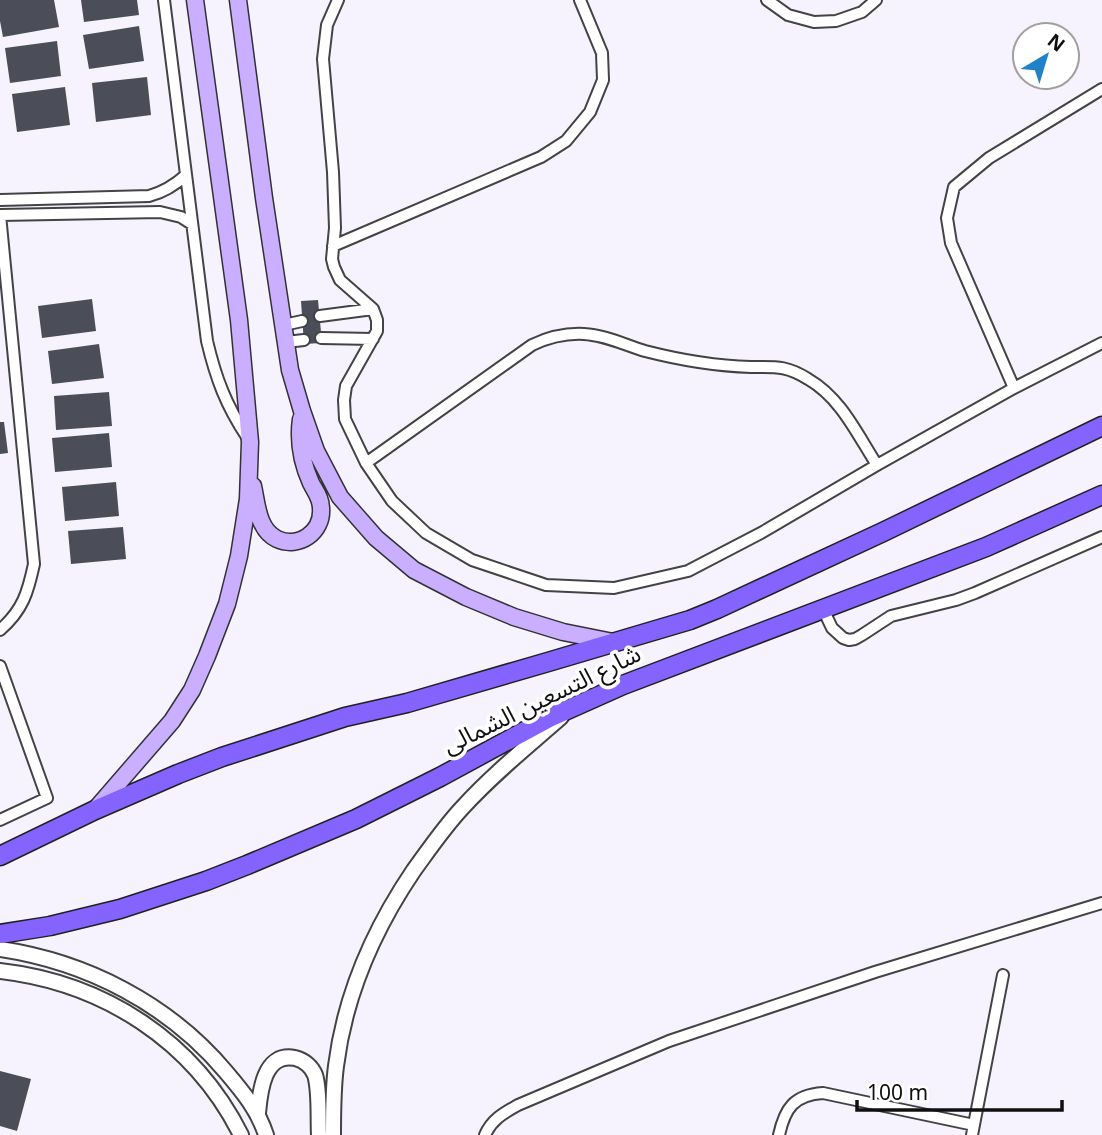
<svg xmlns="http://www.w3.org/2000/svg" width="1102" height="1135" viewBox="0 0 1102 1135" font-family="Georgia,'Noto Sans Arabic',serif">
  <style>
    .building { fill: #4b4d59 }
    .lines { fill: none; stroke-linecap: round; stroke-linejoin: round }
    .minor-casing { stroke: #434343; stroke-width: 14 }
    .tertiary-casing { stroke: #434343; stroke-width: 18 }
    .secondary-casing { stroke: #323232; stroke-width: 19 }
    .primary-casing { stroke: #212121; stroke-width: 21 }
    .minor { stroke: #fff; stroke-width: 10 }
    .tertiary { stroke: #fff; stroke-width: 14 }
    .secondary { stroke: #caaeff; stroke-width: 16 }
    .primary { stroke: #8563ff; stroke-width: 18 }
    .labels { text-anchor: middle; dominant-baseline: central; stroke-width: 7; stroke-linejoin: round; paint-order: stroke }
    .street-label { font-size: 24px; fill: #101010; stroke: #fff }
  </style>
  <rect width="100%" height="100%" fill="#f6f3ff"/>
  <path class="building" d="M 0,0 L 54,0 L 59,27 L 3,37 L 0,21 Z
    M 81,0 L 137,0 L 139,15 L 84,22 Z
    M 139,26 L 144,61 L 89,69 L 83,35 Z
    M 57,41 L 61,76 L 10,83 L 5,48 Z
    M 147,77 L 151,115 L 96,122 L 92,83 Z
    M 65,87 L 70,125 L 17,132 L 12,94 Z
    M 92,299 L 96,331 L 42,338 L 38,306 Z
    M 318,300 L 322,343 L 304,344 L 301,301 Z
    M 99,344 L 104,378 L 52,384 L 48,351 Z
    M 109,392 L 112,426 L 56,430 L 54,396 Z
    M 0,422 L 4,422 L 8,453 L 0,454 Z
    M 109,433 L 112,467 L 55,472 L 52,438 Z
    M 116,482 L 119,516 L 65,521 L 62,487 Z
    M 123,527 L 126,559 L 71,564 L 68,531 Z
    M 0,1071 L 31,1079 L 17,1131 L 0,1126 Z"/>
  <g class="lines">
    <defs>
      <path id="minor" d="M 164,0 L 207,341 C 216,379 226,405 247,437
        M 338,0 L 327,25 L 323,59 L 333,172 L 335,228 L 332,259 L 334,267 L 340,280 L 373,309 L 377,320 L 377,331 L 346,386 L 344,400 L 345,419 L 366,463 L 392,501 L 426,533 L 472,560 L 546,585 L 614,588 L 688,571 L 761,533 L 877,465 L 1014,388 L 1102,343
        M 767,0 L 788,15 L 814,22 L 836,21 L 862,12 L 876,0
        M 0,200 L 149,196 C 164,192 174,186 186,175
        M 333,246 L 541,157 L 566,141 L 590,112 L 603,80 L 602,53 L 580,0
        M 320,316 L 373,309
        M 284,325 L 302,321
        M 321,338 L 373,339
        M 286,342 L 304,340
        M 1014,388 L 951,243 L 947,218 L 954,187 L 989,158 L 1102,89
        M 366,463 L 532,345 C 549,337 565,333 584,334 C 605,335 625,345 645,351 C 680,360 716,366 751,367 C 775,367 786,365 808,379 C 841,398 857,434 877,465
        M 823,609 L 832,628 L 843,638 L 849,640 L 855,639 L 862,635 L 891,616 L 956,600 L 975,593 L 1102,537
        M 0,630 C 23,610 28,592 34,564 L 0,215 L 160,212 L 181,217 L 192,224
        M 0,666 L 47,798 L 0,820
        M 485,1135 C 492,1119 504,1113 518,1105 L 669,1041 L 875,972 L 1102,903
        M 779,1135 C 785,1108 794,1095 823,1093 L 974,1125
        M 972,1135 L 1003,975"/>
      <path id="tertiary" d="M 0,949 C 87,962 169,1004 226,1072 C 243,1092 258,1110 266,1135
        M 0,971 C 104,983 194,1041 241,1135
        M 258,1113 C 260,1091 264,1052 295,1058 C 304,1060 312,1067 315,1075 C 320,1090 318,1119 319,1135
        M 333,1135 C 333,1112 333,1089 336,1066 C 345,994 374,929 414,870 C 430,848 445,826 463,807 C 493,774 528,746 561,717"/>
      <path id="secondary" d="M 238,0 L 264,198 L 290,370 L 302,411 L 316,451 L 340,497 L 376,538 L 414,570 L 466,597 L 514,617 L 563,632 L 613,642
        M 253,486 C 257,505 258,530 277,539 C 299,549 323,532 321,508 C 321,498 315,491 311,483 C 302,463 298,440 301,419
        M 95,810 L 172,721 L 192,690 L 207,656 L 227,604 L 239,556 L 248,499 L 250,442 L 239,320 L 195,0"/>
      <path id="primary" d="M 0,856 L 95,810 L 178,774 L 222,757 L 345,717 L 407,703 L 548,662 L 690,620 L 717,609 L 883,532 L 1102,426
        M 0,934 L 50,926 L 120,909 L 206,881 L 247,865 L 356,819 L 440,777 L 549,718 L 623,685 L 986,547 L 1102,495"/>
    </defs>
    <use href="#minor" class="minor-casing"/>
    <use href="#tertiary" class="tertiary-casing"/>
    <use href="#secondary" class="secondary-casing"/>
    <use href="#primary" class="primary-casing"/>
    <use href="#minor" class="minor"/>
    <use href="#tertiary" class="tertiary"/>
    <use href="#secondary" class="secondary"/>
    <use href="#primary" class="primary"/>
  </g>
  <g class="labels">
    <g class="street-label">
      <text transform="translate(542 700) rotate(-26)">شارع التسعين الشمالى</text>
    </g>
  </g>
  <g transform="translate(1046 56) rotate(38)"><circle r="33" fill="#ffffff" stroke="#9f9f9f" stroke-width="2"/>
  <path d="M0-5L12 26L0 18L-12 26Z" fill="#1f82c8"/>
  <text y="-10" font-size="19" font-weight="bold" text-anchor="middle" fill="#101010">N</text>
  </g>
  <path d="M857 1100v10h205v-10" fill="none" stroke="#101010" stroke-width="3.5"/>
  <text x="867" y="1100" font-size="21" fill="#101010" stroke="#ffffff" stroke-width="5" paint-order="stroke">100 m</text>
</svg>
